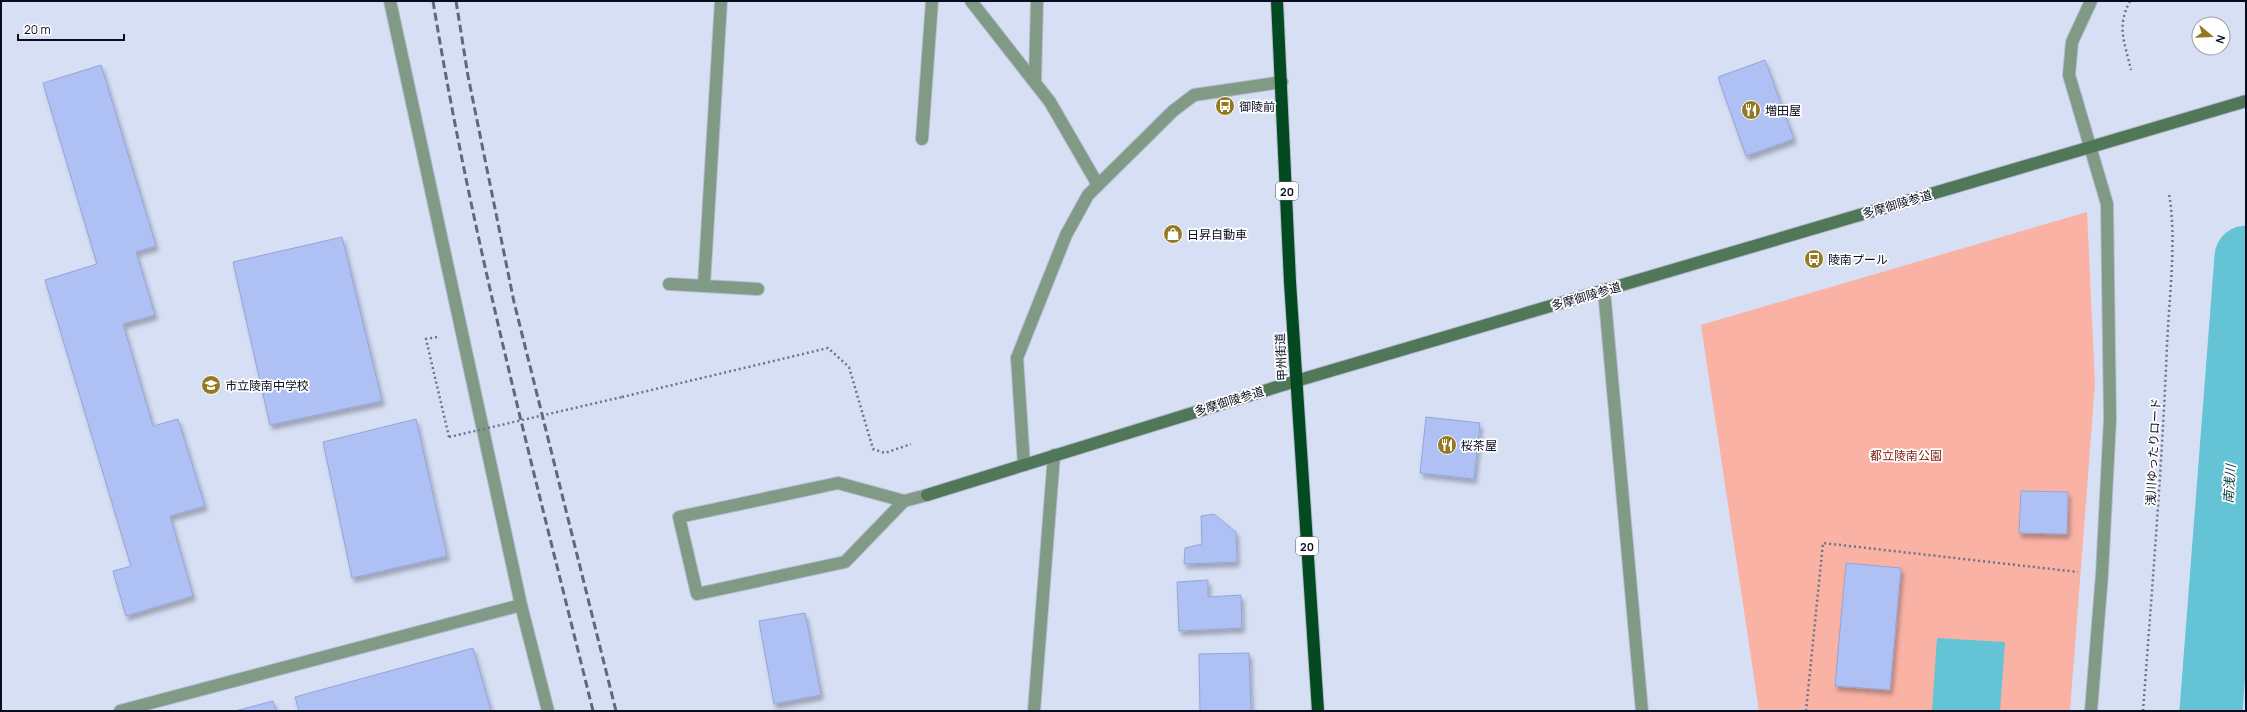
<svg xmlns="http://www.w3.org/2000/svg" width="2247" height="712" viewBox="0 0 2247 712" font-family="Manrope,'Noto Sans JP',sans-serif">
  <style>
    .green { fill: #fab2a5 }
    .water { fill: #64c4d6 }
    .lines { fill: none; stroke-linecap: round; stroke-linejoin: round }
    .river { stroke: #64c4d6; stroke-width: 63 }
    .building { fill: #afc0f4; stroke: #93a4d8; filter: url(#shadow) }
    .lane-casing { stroke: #b6bdd3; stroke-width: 14 }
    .street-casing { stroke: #b6bdd3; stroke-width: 14 }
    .secondary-casing { stroke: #b6bdd3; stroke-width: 14 }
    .highway-casing { stroke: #b6bdd3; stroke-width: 14 }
    .path { stroke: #6d7387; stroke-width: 2.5; stroke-dasharray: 2 3; stroke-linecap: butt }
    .lane { stroke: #809a85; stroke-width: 12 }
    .street { stroke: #809a85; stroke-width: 12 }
    .secondary { stroke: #517759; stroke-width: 12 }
    .highway { stroke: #044a21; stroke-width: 12 }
    .rail { stroke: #62687b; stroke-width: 3; stroke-dasharray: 8 4; stroke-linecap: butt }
    .secondary-bridge-casing { stroke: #b6bdd3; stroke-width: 14; stroke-linecap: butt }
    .path-bridge { stroke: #6d7387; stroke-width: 2.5; stroke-dasharray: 2 3; stroke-linecap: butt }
    .secondary-bridge { stroke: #517759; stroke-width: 12 }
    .labels { text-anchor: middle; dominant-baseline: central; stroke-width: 3.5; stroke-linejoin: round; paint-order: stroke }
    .shield { fill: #fff; stroke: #525562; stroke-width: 1 }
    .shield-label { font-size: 11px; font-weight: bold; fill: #080c1e }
    .poi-label { font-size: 12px; fill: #080c1e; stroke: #fff; text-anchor: start }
    .street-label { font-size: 12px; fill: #080c1e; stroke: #fff }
    .park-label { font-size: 12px; fill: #7c2418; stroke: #fff }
    .water-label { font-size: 13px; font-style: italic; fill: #0e3c44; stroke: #fff }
  </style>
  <defs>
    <filter id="shadow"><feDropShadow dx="2.5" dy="4.5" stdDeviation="2" flood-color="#0004"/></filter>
  </defs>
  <rect width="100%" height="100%" fill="#d7dff5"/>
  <path class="green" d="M 2087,212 L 2095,384 L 2070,711 L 1759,711 L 1701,325 Z"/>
  <path class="water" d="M 1937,638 L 2005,642 L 2000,711 L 1932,711 Z"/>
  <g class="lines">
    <path class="river" d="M 2211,711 L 2246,257"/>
  </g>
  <path class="building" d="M 1765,60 L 1794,139 L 1746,156 L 1718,77 Z
    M 101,65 L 156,246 L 136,252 L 155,315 L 123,324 L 153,426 L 178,419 L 205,506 L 170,516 L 193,596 L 126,616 L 113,571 L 131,566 L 45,280 L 97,264 L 43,83 Z
    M 342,237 L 382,401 L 270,425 L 233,262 Z
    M 1426,417 L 1480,423 L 1474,479 L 1420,473 Z
    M 416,419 L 447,556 L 352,578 L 323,442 Z
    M 2021,491 L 2068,492 L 2067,534 L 2019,533 Z
    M 1214,514 L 1236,532 L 1237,562 L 1184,564 L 1185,548 L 1202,544 L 1201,516 Z
    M 1846,563 L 1901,568 L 1890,690 L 1835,686 Z
    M 1208,580 L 1208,597 L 1241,595 L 1242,628 L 1179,631 L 1177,582 Z
    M 805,613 L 821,695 L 774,704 L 759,621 Z
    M 473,648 L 491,711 L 299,711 L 295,697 Z
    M 1249,653 L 1251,711 L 1200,711 L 1199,654 Z
    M 273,701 L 276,711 L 235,711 Z"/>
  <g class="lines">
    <defs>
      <path id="lane" d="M 971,1 L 1050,102 L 1098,185
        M 1035,81 L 1037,1
        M 922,139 L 932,1
        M 669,284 L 758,289
        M 704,285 L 721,1
        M 1017,358 L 1024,465
        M 904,501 L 838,483 L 679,517 L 697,594 L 845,562 L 904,501 L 927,495"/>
      <path id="street" d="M 390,1 L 521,605 L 548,711
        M 2091,1 L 2072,42 L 2069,75 L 2107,204 L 2110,419 L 2102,574 L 2091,711
        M 1604,290 L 1642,711
        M 1017,358 L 1066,235 L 1088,195 L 1173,111 L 1194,95 L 1282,82
        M 120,711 L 521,605
        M 1034,711 L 1054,455"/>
      <path id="secondary" d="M 927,495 L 1296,381 L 2121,138"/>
      <path id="highway" d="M 1277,1 L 1290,282 L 1318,711"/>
    </defs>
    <use href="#lane" class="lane-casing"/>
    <use href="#street" class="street-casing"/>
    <use href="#secondary" class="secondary-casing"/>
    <use href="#highway" class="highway-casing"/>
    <path class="path" d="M 2130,1 C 2116,27 2125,43 2131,70
      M 437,337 L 426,339 L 449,437
      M 622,397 L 828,348 L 849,367 L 873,449 L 885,453 L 911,444
      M 1806,711 L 1823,543 L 2078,572
      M 2143,711 C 2152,589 2162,467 2167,345 C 2169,298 2177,239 2169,194"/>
    <use href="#lane" class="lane"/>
    <use href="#street" class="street"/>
    <use href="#secondary" class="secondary"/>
    <use href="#highway" class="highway"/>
    <path class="rail" d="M 433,1 C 472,241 535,475 593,711
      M 456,1 L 468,76 L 514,302 L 616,711"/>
    <defs>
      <path id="secondary-bridge" d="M 2121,138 L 2246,101"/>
    </defs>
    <use href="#secondary-bridge" class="secondary-bridge-casing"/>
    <path class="path-bridge" d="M 449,437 L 622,397"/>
    <use href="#secondary-bridge" class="secondary-bridge"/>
  </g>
  <defs>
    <symbol id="bus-disc" viewBox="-11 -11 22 22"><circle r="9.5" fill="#947920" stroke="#fff"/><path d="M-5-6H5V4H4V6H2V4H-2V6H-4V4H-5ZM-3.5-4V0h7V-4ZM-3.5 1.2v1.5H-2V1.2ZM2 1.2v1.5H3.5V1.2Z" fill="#fff"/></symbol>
    <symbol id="restaurant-disc" viewBox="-11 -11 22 22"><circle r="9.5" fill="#947920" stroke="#fff"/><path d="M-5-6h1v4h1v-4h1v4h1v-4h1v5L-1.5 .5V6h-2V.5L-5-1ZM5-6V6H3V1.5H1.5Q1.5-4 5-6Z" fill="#fff"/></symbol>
    <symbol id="shop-disc" viewBox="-11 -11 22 22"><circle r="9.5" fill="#947920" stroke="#fff"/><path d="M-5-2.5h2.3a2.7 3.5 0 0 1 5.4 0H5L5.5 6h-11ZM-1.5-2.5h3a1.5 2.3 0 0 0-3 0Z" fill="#fff"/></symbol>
    <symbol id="school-disc" viewBox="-11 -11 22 22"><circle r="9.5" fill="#947920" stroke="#fff"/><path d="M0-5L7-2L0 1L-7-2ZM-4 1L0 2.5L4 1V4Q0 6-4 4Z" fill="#fff"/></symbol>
  </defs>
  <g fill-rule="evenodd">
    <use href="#bus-disc" x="1214" y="95" width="22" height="22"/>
    <use href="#restaurant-disc" x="1740" y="99" width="22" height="22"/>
    <use href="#shop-disc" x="1162" y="223" width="22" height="22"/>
    <use href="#bus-disc" x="1803" y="248" width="22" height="22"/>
    <use href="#school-disc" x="200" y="374" width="22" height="22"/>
    <use href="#restaurant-disc" x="1436" y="434" width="22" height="22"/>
  </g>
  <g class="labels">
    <g class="shield">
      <rect x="1276" y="182" width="22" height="18" rx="3"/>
      <rect x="1296" y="537" width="22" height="18" rx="3"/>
    </g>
    <g class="shield-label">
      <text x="1287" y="191">20</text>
      <text x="1307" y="546">20</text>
    </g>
    <g class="poi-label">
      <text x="1239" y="106">御陵前</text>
      <text x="1765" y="110">増田屋</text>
      <text x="1187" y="234">日昇自動車</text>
      <text x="1828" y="259">陵南プール</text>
      <text x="225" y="385">市立陵南中学校</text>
      <text x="1461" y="445">桜茶屋</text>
    </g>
    <g class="street-label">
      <text transform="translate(1897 204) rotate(-16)">多摩御陵参道</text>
      <text transform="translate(1586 296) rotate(-16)">多摩御陵参道</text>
      <text transform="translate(1281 357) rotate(-93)">甲州街道</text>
      <text transform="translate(1229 401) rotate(-17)">多摩御陵参道</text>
      <text transform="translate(2153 452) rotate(-87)">浅川ゆったりロード</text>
    </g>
    <g class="park-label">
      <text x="1906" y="455">都立陵南公園</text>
    </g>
    <g class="water-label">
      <text transform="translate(2229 484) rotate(-86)">南浅川</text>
    </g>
  </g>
  <rect width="2247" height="712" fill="none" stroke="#080c1e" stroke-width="4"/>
  <g transform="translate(2211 36) rotate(109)"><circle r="19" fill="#ffffff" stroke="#9c9ea5"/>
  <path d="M0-3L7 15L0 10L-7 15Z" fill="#947920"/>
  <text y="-6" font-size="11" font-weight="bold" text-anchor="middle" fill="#080c1e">N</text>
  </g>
  <path d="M18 34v6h106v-6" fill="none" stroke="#080c1e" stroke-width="2"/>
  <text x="24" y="34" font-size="12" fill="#080c1e" stroke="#ffffff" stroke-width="3" paint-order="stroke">20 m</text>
</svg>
